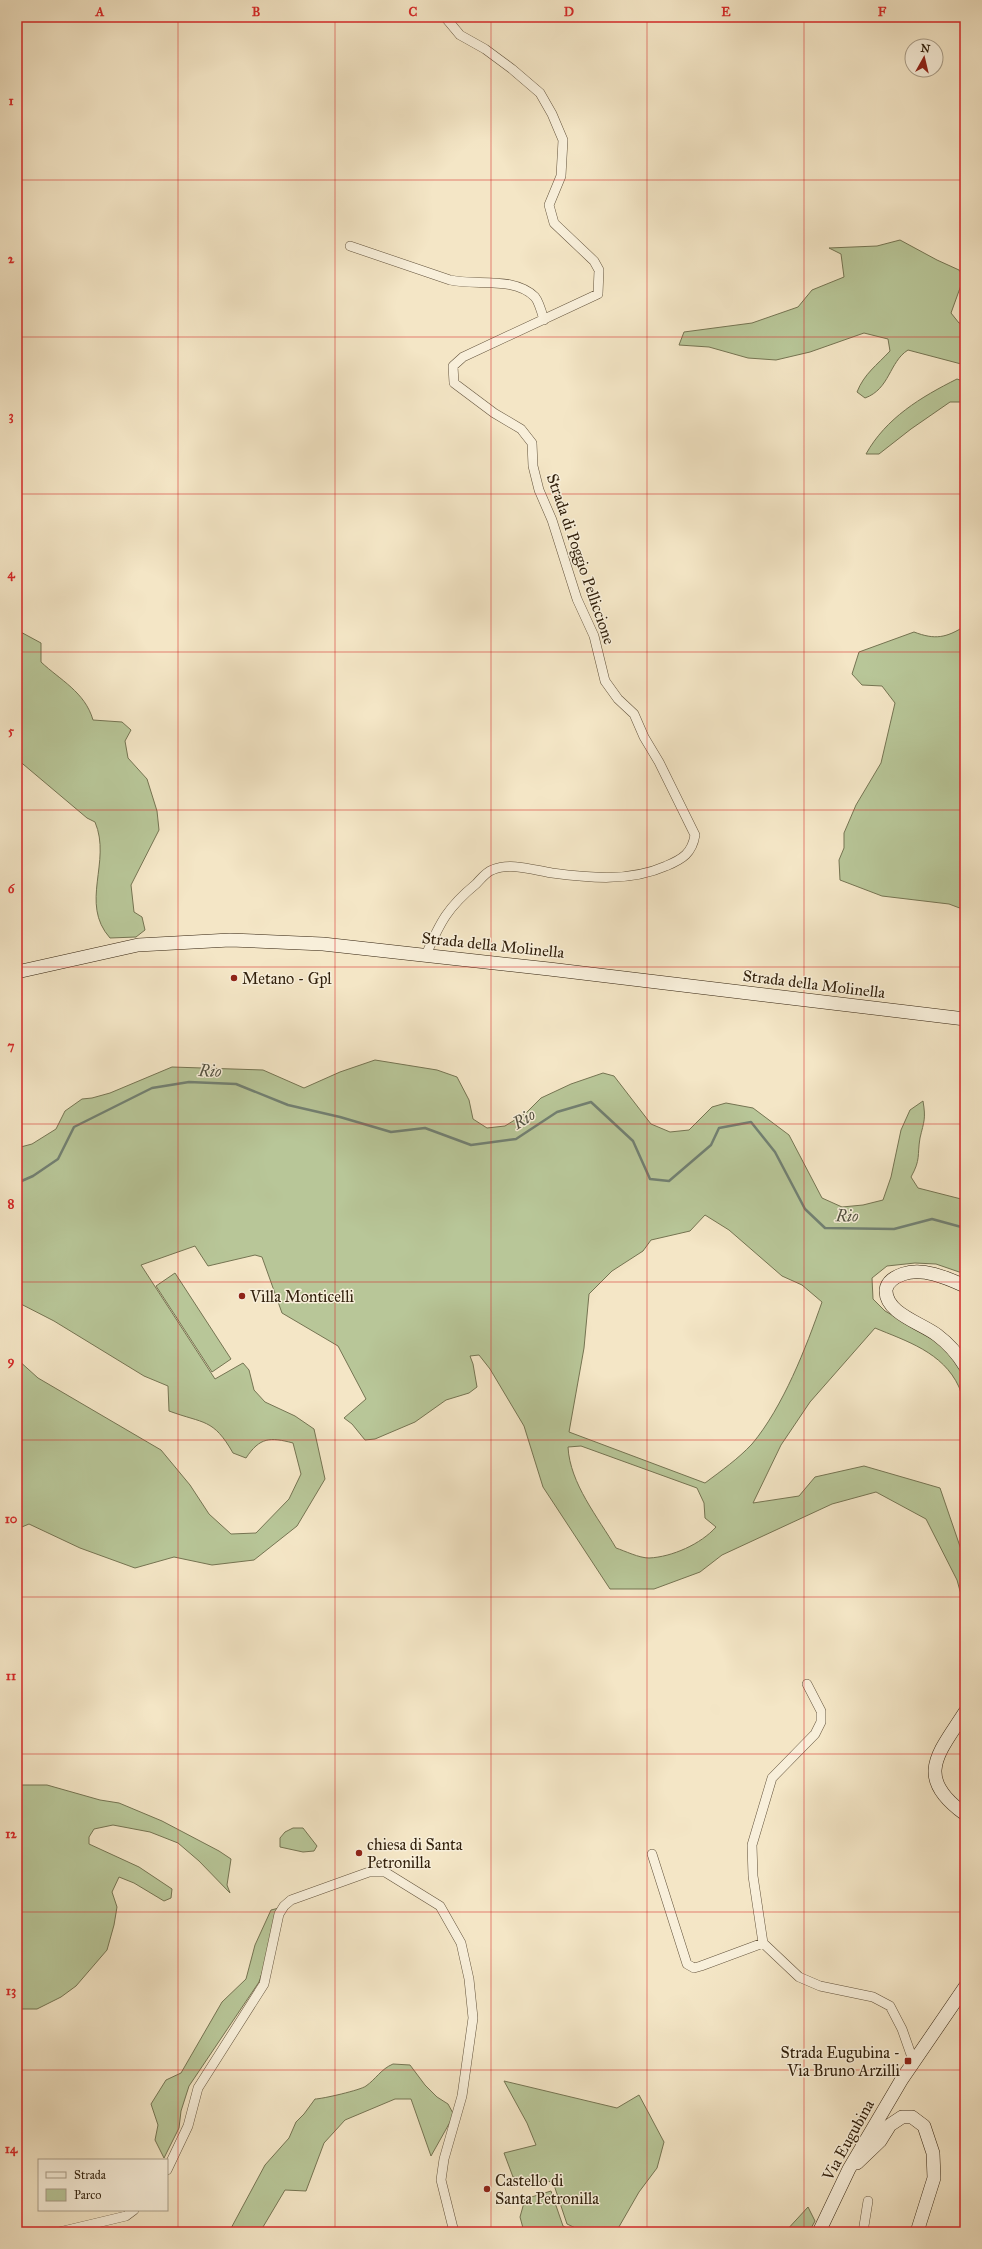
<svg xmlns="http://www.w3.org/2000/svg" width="982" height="2249" viewBox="0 0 982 2249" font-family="'IM FELL Great Primer',serif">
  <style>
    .green { fill: #b8c698; stroke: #757452; fill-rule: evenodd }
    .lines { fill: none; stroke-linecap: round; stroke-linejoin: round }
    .stream { stroke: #728072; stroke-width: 2.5 }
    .street-casing { stroke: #62523b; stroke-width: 10 }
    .secondary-casing { stroke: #32210d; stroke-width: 14 }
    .street { stroke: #f8efda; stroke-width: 9 }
    .secondary { stroke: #f8efda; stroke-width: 13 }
    .grid { fill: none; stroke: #d62828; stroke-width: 1; stroke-opacity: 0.55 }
    .poi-dot { fill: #8f2418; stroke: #f8efda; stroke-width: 1.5 }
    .labels { text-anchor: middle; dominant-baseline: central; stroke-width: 3; stroke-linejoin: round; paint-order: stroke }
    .street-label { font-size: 16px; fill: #32210d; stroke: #f8efda }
    .poi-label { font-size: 16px; fill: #32210d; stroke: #f8efda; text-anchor: start }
    .water-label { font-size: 17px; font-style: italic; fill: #525040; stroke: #f8efda }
    .neatline { fill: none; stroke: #d62828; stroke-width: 1.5 }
    .grid-label { font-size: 13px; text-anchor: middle; font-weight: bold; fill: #d62828 }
  </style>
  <rect width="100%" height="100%" fill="#f4e6c6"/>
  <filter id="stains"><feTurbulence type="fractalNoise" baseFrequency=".005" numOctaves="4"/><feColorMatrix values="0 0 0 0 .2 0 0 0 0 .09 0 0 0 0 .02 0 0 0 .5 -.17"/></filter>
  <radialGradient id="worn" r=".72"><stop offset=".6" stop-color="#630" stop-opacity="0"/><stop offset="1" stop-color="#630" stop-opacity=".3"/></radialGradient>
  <path class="green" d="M 900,240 L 937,260 L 959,270 L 964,277 L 951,313 L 959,323 L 965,325 L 965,365 L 908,350 C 889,362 890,389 865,398 L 857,392 C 864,374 877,365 890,351 L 888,339 L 864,333 L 810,352 L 776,360 L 748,358 L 709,347 L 679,345 L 684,332 L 752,323 L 798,307 L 812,290 L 844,277 L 841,254 L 829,248 L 877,246 Z
    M 957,379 L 965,382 L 965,402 L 950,402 L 911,429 L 879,454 L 866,454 C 886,418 921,397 957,379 Z
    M 965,626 L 965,910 L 949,904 L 882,896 L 840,880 L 839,860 L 844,848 L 844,833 L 856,805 L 881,763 L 895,703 L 882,686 L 862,685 L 852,674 L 859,652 L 914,632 C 935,640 946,638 965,626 Z
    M 17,630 L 41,643 L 41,662 C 60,680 85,692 93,720 L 122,722 L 131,730 L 125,741 L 128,758 L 147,779 L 157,811 L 159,830 L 131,885 L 134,912 L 142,917 L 145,930 L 136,937 L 110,938 C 79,903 112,862 95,822 L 87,818 L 17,759 Z
    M 375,1060 L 437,1070 L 457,1077 L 469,1100 L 473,1119 L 487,1128 L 505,1126 L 526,1113 L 541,1098 L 571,1084 L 603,1073 L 614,1076 L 651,1124 L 670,1132 L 689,1130 L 712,1107 L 726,1103 L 753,1108 L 789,1135 L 822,1198 L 842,1207 L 863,1205 L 883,1200 L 891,1177 L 901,1130 L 910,1110 L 923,1101 C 926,1119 924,1121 920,1138 C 917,1156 921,1159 911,1177 L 918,1188 L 965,1200 L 965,1274 L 936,1264 L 915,1263 L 887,1266 L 872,1278 L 873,1299 L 885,1311 L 934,1339 L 961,1365 L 965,1379 L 965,1410 C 963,1403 962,1394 959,1387 C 943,1352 906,1341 875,1328 L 810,1402 L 781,1445 L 753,1503 L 799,1496 L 815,1477 L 864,1466 L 940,1488 L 965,1561 L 965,1609 L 957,1580 L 926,1519 L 876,1492 L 832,1504 L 722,1555 L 700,1572 L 654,1589 L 610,1589 L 543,1487 L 524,1426 L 490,1369 L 479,1355 L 470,1356 L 473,1364 L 477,1387 L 469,1393 L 446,1400 L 415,1422 L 375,1439 L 365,1440 L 352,1424 L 344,1418 L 366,1399 L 338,1346 L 282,1313 L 262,1257 L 255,1255 L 208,1266 L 195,1246 L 141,1265 L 215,1379 L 243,1363 L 249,1370 L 254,1390 L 265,1402 L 295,1416 L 314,1429 L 325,1479 L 297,1526 L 254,1560 L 212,1565 L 174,1557 L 135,1568 L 80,1548 L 29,1524 L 17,1529 L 17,1359 L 38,1378 L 161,1450 L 190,1485 L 209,1514 L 231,1534 L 256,1533 L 289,1499 L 301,1474 L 293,1443 C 270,1437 260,1437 246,1458 L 233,1453 C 213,1418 204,1424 169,1411 L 168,1386 L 144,1376 L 54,1321 L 17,1302 L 17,1148 L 32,1144 L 56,1129 L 65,1111 L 82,1099 L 92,1098 L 110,1093 L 172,1067 L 263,1070 L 304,1088 L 340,1072 ZM 705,1215 L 729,1230 L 782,1276 L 802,1285 L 822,1302 C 806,1348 783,1407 752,1444 C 738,1459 721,1471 705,1483 L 569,1432 L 584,1348 L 589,1294 L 612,1271 L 643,1251 L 651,1240 L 690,1231 ZM 581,1446 L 697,1488 L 704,1503 L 705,1518 L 716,1527 C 701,1544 672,1557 649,1558 C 639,1558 625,1551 616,1548 C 598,1517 570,1484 568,1447 Z
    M 175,1273 L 231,1359 L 212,1372 L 156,1286 Z
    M 17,1785 L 47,1785 L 100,1800 L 119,1803 L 162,1821 L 219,1851 L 231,1859 L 227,1885 L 230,1893 L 199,1861 L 178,1843 L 150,1832 L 113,1825 L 94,1829 L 89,1837 L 89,1844 L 139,1867 L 172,1889 L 171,1898 L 164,1901 L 134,1883 L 119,1877 L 112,1892 L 117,1907 L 114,1925 L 107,1950 L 76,1986 L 61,1997 L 37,2009 L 21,2009 L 19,2023 L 17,2023 Z
    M 293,1828 L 303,1828 L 317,1846 L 314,1851 L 303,1852 L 280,1847 L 280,1838 L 285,1832 Z
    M 279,1908 L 267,1958 L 259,1982 L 189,2086 L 181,2111 L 179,2128 L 164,2158 L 155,2140 L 158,2125 L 151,2104 L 166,2080 L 181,2073 L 222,2002 L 246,1979 L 255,1945 L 271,1910 Z
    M 393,2064 L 410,2065 L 425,2085 L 437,2097 L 448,2104 L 454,2115 L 431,2156 L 411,2099 L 395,2099 L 345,2120 L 324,2143 L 306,2191 L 285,2190 L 260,2232 L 229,2232 L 265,2165 L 289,2138 L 296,2122 L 304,2114 L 315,2099 C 322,2099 361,2090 366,2086 C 376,2079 381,2069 393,2064 Z
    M 504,2081 L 617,2108 L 639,2095 L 664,2142 L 657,2168 L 639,2192 L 616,2232 L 584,2232 L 567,2224 L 553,2182 L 513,2177 L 504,2153 L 536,2145 L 527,2123 Z
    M 551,2191 L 563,2226 L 575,2232 L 503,2232 L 523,2228 L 520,2217 L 525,2199 Z
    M 808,2207 L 815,2221 L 809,2232 L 785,2232 Z"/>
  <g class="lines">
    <path class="stream" d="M 17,1183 L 33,1176 L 58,1159 L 74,1127 L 152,1088 L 189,1082 L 236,1084 L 288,1105 L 340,1117 L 391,1132 L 425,1128 L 471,1145 L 516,1139 L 557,1112 L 591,1102 L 633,1141 L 650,1179 L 669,1181 L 711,1145 L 719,1128 L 751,1122 L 775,1152 L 805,1209 L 825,1228 L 894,1229 L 932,1219 L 965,1228"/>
    <defs>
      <path id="street" d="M 350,246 L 450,280 C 476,286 514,276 535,297 C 539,302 542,313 544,320
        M 426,955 C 440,922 448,907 476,884 C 480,880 486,872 492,870 C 511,862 533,870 552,873 C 590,878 630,882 666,866 C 683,859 692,853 695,835 L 659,762 L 644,737 L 634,714 L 618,699 L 605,681 L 594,636 L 577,599 L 552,520 L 539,490 L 533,466 L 532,443 L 521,429 L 494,413 L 454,383 L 453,366 L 463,357 L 598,294 L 599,270 L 594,261 L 554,223 L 549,205 L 561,176 L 563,140 L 552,114 L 540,93 L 512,69 L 485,49 L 460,35 L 445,17
        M 807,1684 L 821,1711 L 821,1722 L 815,1734 L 772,1778 L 752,1845 L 753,1876 L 763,1943 L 799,1977 L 820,1986 L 873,1997 L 890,2006 L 902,2029 L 914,2063
        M 652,1854 L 687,1964 L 694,1968 L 701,1966 L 763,1943
        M 167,2170 L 188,2126 L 198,2088 L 264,1984 L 279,1914 L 284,1906 L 291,1900 L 369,1872 L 385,1872 L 440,1906 L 461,1943 L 469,1979 L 473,2018 L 462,2096 L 444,2159 L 441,2180 L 454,2232
        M 59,2232 L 126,2216 L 134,2210
        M 863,2232 L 868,2201"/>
      <path id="secondary" d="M 17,972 L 138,945 L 230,940 L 323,944 L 549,969 L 965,1019
        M 965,1286 C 947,1278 923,1267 903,1274 C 895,1277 887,1281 886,1290 C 885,1313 921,1323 937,1335 C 949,1344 957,1353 965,1366
        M 965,1712 C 939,1753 913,1777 965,1814
        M 857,2163 L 880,2141 L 890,2125 L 902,2117 L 912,2117 L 924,2126 L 933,2153 L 934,2178 L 917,2232
        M 819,2232 L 849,2169 L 902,2079 L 965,1987"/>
    </defs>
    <use href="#street" class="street-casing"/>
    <use href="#secondary" class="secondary-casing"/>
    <use href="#street" class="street"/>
    <use href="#secondary" class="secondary"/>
  </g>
  <path class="grid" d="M 178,17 L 178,2232M 335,17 L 335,2232M 491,17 L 491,2232M 647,17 L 647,2232M 804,17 L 804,2232M 17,180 L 965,180M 17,337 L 965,337M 17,494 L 965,494M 17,652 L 965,652M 17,810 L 965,810M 17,967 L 965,967M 17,1124 L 965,1124M 17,1282 L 965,1282M 17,1440 L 965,1440M 17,1597 L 965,1597M 17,1754 L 965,1754M 17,1912 L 965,1912M 17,2070 L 965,2070"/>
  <g class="poi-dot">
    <circle cx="234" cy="978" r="4"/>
    <circle cx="242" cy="1296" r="4"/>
    <circle cx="359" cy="1853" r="4"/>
    <rect x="904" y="2057" width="8" height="8" rx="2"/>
    <circle cx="487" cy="2189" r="4"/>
  </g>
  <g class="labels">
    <g class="street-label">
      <text transform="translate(581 559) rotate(71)">Strada di Poggio Pelliccione</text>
      <text transform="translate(493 945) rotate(6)">Strada della Molinella</text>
      <text transform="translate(814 984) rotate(7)">Strada della Molinella</text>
      <text transform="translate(848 2140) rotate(-61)">Via Eugubina</text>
    </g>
    <g class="poi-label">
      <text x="242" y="978">Metano - Gpl</text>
      <text x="250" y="1296">Villa Monticelli</text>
      <text x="367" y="1844">chiesa di Santa<tspan x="367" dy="18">Petronilla</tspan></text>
      <text x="900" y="2052" text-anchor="end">Strada Eugubina -<tspan x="900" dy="18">Via Bruno Arzilli</tspan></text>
      <text x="495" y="2180">Castello di<tspan x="495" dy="18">Santa Petronilla</tspan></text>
    </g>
    <g class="water-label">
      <text transform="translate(210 1071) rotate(3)">Rio</text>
      <text transform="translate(524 1119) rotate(-32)">Rio</text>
      <text transform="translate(847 1216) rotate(1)">Rio</text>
    </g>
  </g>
  <rect width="982" height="2249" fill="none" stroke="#f4e6c6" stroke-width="44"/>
  <rect x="38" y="2159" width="130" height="52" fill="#f8efda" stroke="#a99d88"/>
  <rect x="46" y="2172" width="20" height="6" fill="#f8efda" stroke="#a99d88"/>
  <text x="74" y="2179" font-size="12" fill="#32210d">Strada</text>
  <rect x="46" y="2189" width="20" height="12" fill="#b8c698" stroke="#a99d88"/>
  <text x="74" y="2199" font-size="12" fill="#32210d">Parco</text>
  <g transform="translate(924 58) rotate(8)"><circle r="19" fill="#f8efda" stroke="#a99d88"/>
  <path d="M0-3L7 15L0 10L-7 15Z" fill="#8f2418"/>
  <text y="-6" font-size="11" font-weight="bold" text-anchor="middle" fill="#32210d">N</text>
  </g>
  <rect x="22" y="22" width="938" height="2205" class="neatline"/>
  <g class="grid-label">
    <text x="100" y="16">A</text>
    <text x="256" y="16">B</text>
    <text x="413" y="16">C</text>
    <text x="569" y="16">D</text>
    <text x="726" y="16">E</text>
    <text x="882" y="16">F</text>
    <text x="11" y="105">1</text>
    <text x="11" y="263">2</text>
    <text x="11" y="420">3</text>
    <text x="11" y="578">4</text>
    <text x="11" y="735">5</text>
    <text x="11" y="893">6</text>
    <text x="11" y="1050">7</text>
    <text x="11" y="1208">8</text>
    <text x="11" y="1365">9</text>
    <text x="11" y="1523">10</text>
    <text x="11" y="1680">11</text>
    <text x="11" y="1838">12</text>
    <text x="11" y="1995">13</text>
    <text x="11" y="2153">14</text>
  </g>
  <rect width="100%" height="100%" filter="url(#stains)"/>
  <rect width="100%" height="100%" fill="url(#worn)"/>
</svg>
